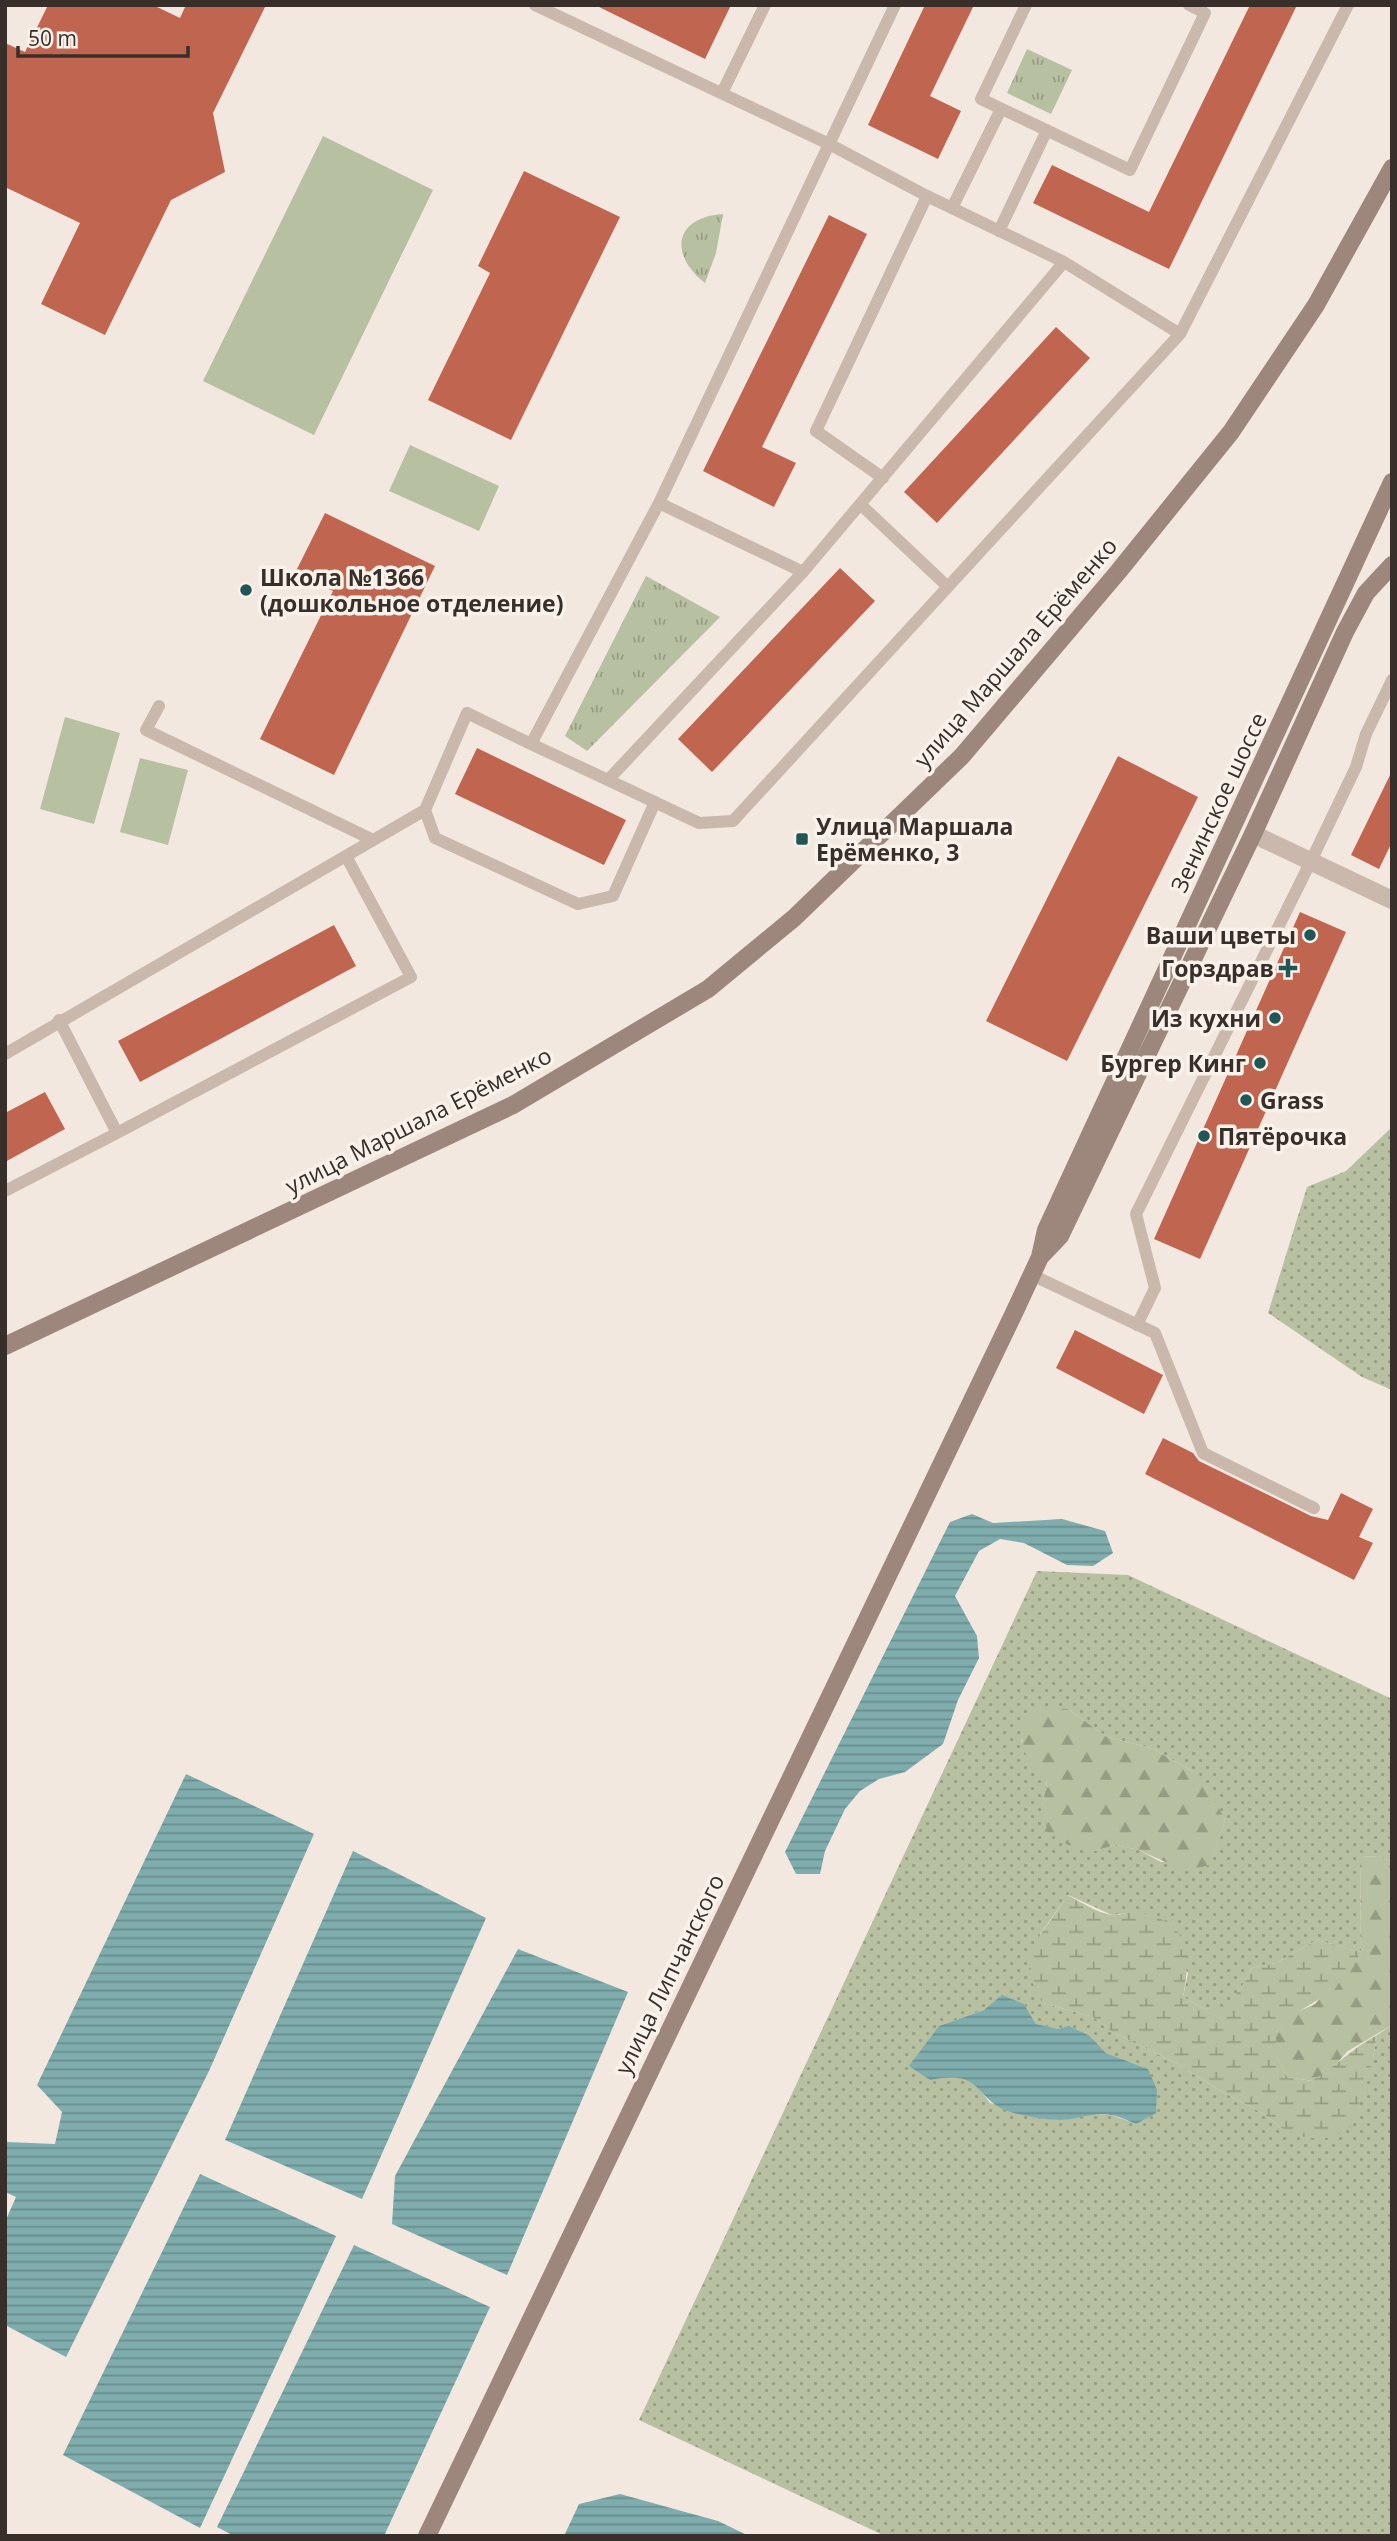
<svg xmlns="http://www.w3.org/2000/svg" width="1397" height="2541" viewBox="0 0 1397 2541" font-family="'Open Sans',sans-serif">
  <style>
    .grass { fill: url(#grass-dots); fill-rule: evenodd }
    .forest { fill: url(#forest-firs) }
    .wetland { fill: url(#wetland-marsh) }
    .park { fill: url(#park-tufts) }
    .pitch { fill: #b7c0a0 }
    .water { fill: url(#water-rules) }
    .building { fill: #c0654f }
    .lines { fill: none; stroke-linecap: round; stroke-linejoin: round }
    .lane { stroke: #c9b8ab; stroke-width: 12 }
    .street { stroke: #c9b8ab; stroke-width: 18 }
    .secondary { stroke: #9d877d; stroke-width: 18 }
    .poi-dot { fill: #215657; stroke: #f9f2eb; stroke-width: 2.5 }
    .labels { text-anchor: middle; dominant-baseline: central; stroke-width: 7; stroke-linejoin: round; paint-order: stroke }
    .poi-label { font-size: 23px; font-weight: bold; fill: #382e2a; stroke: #f9f2eb; text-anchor: start }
    .street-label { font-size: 23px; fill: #382e2a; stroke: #f9f2eb }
  </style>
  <defs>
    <pattern id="grass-dots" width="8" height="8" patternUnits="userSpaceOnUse" patternTransform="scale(1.75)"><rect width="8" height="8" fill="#b7c0a0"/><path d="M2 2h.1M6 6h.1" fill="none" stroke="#969c83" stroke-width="1.8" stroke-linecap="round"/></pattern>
    <pattern id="forest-firs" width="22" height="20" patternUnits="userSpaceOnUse" patternTransform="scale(1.75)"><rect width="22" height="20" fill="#b7c0a0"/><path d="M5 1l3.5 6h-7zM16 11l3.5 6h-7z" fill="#969c83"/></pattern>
    <pattern id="wetland-marsh" width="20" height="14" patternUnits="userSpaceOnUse" patternTransform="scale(1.75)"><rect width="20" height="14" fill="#b7c0a0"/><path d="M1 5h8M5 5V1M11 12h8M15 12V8" fill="none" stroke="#969c83"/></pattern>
    <pattern id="park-tufts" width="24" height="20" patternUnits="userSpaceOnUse" patternTransform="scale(1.75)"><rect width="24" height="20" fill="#b7c0a0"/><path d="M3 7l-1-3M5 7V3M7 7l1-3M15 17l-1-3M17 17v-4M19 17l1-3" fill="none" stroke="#969c83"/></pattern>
    <pattern id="water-rules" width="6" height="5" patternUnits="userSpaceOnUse" patternTransform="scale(1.75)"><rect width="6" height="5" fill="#7fadad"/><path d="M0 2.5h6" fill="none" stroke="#698d8d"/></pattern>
  </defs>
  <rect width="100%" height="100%" fill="#f2e8df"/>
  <path class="grass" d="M 1392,1127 L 1392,1390 L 1362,1377 L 1268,1313 L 1307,1187 L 1346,1171 Z
    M 1037,1571 L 1128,1575 L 1392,1699 L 1392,1862 L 1381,1857 L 1360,1856 L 1361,1952 L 1317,1940 L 1276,1963 L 1252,1968 L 1241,1988 L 1225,2007 L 1204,2009 L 1183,1997 L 1188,1973 L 1136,1912 L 1112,1915 L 1068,1895 L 1040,1934 L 1043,2003 L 1093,2017 L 1112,2032 L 1178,2064 L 1219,2090 L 1264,2114 L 1284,2130 L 1364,2082 L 1373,2059 L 1377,2035 L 1392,2025 L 1392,2536 L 885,2536 L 639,2420 ZM 1068,1709 L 1107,1737 L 1151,1748 L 1192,1771 L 1225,1820 L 1210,1864 L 1161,1862 L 1139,1850 L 1116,1845 L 1094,1851 L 1042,1806 L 1047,1782 L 1021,1740 ZM 1024,2004 L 1036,2024 L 1090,2036 L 1106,2053 L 1148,2069 L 1136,2124 L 1112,2115 L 1088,2114 L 1063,2120 L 990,2103 L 975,2083 L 953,2075 L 939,2026 L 984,2010 Z"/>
  <path class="forest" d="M 1044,1708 L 1068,1709 L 1107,1737 L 1151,1748 L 1192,1771 L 1203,1778 L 1225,1820 L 1210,1865 L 1185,1871 L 1139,1850 L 1116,1845 L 1094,1851 L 1068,1845 L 1047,1831 L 1042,1806 L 1047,1782 C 1024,1760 1021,1749 1021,1717 Z
    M 1360,1856 L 1381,1857 L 1392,1862 L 1392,2025 L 1348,2051 L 1332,2068 L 1313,2081 L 1287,2077 L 1276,2055 L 1276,2032 L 1293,2014 L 1315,2004 L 1361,1952 Z"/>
  <path class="wetland" d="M 1067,1895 C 1080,1901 1097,1913 1112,1915 C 1120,1916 1130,1911 1138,1912 C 1191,1922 1191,1954 1183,1997 L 1204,2009 L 1225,2006 L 1241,1988 L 1252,1968 L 1276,1963 L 1317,1940 L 1361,1952 L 1334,1990 L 1293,2015 L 1276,2032 L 1276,2055 L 1287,2077 L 1312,2081 C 1336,2066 1351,2049 1377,2035 L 1373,2059 L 1352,2126 L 1331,2138 L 1307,2138 L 1284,2130 L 1264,2114 L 1219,2090 L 1178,2064 L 1112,2032 L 1093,2017 L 1043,2003 C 1010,1952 1043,1938 1067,1895 Z"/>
  <path class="park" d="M 1027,49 L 1072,70 L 1051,114 L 1007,93 Z
    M 723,214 L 716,253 L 705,283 C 668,254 675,217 723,214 Z
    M 646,576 L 720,617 L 587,751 L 565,736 Z"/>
  <path class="pitch" d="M 323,136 L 433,190 L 314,435 L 203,381 Z
    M 410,445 L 499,486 L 479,531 L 389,491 Z
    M 65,717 L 120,733 L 94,824 L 40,809 Z
    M 140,758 L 188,770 L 168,845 L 120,832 Z"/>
  <path class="water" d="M 972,1514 L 993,1523 L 1062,1519 L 1105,1531 L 1113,1553 L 1093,1566 L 1067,1565 L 1024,1543 L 1000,1539 L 979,1551 L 955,1596 L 977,1636 L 979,1658 L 958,1700 L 943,1744 L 905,1772 L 879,1779 L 860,1791 L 845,1809 L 825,1851 L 820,1874 L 796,1874 L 785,1852 L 950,1522 Z
    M 186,1774 L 314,1834 L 209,2071 L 66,2357 L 5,2325 L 5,2222 L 16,2197 L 5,2192 L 5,2145 L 7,2142 L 55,2144 L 62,2112 L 37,2085 Z
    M 353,1851 L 486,1918 L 362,2199 L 225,2140 Z
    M 518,1949 L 628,1992 L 507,2275 L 392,2224 L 395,2176 Z
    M 1002,1995 L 1024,2004 L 1036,2024 L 1059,2029 L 1069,2026 L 1090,2036 L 1106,2053 L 1148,2069 L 1157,2090 L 1156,2113 L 1136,2124 C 1128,2121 1119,2116 1111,2115 C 1093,2112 1079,2119 1062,2120 C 1048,2120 1028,2117 1014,2113 C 971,2101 987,2068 930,2080 L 909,2066 L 939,2026 L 984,2010 Z
    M 200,2174 L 336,2236 L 200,2528 L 63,2455 Z
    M 354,2245 L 490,2307 L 384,2536 L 234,2536 L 217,2527 Z
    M 620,2494 L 718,2521 L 749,2536 L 564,2536 L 579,2504 Z"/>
  <path class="building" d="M 48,5 L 153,5 L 180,18 L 186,5 L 266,5 L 213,113 L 225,172 L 171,200 L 105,335 L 41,304 L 80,223 L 5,187 L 5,43 L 25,52 Z
    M 595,5 L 731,5 L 705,59 Z
    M 925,5 L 974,5 L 930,96 L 961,111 L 938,159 L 868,125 Z
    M 1250,5 L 1297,5 L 1169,269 L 1033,203 L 1052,165 L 1149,212 Z
    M 524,171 L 620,217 L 511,440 L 428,400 L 490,273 L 478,266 Z
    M 829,215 L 867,234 L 762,447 L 796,463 L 774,507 L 703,471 Z
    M 1056,327 L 1090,358 L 937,523 L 904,492 Z
    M 325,513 L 435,566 L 334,775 L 260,739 L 333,591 L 295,573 Z
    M 840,568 L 875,601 L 712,772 L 678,739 Z
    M 477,748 L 626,820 L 604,865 L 455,794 Z
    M 1118,756 L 1198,797 L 1067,1061 L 986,1021 Z
    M 1392,771 L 1392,842 L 1379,869 L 1351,855 Z
    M 1300,912 L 1346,932 L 1200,1259 L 1154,1239 Z
    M 334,925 L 356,966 L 140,1082 L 118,1041 Z
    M 45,1092 L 65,1129 L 5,1162 L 5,1113 Z
    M 1075,1330 L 1163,1375 L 1144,1414 L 1056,1368 Z
    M 1163,1438 L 1193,1453 L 1199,1461 L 1311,1516 L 1328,1520 L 1341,1493 L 1373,1509 L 1359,1537 L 1373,1543 L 1354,1580 L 1145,1474 Z"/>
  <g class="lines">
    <path class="lane" d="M 535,5 L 829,144 L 927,196 L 1064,262 L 1180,334
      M 895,5 L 659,503 L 531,744 L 608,780 L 803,572 L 1064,262
      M 1026,5 L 981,99 L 1130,170 L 1205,13 L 1189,5
      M 722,93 L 765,5
      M 952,208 L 1001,109
      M 999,231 L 1047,130
      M 883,478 L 816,431 L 927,196
      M 659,503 L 803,572
      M 860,504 L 948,587
      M 159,706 L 146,730 L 373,840
      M 531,744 L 467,713 L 425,810 L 435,838 L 578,904 L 613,896 L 655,802
      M 608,780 L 699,823 L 733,821 L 1180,334 L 1348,5
      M 5,1054 L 425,810
      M 117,1133 L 411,977 L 346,856
      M 5,1191 L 117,1133 L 59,1020
      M 1032,1275 L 1155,1333 L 1203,1453 L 1314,1508
      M 1137,1325 L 1155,1288 L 1136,1214 L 1312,859 L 1356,767 L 1366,734 L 1392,680"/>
    <path class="street" d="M 1253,834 L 1392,900"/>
    <path class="secondary" d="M 1040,1257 L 1060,1236 L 1253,834 L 1345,632 L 1366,593 L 1392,565
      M 5,1346 L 513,1105 L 708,989 L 794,918 L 962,756 L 1118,572 L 1231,432 L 1316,305 L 1392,168
      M 427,2536 L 1014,1313 L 1040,1257 L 1046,1230 L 1392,482"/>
  </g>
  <g class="poi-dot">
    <circle cx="246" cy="590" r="7"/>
    <rect x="795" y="832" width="14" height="14" rx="3.5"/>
    <circle cx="1310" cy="935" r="7"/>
    <path d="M1284.5 957.5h7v7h7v7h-7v7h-7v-7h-7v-7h7z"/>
    <circle cx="1275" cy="1018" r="7"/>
    <circle cx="1260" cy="1063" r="7"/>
    <circle cx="1246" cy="1100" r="7"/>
    <circle cx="1204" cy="1136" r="7"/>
  </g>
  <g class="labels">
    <g class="poi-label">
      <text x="260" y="577">Школа №1366<tspan x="260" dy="26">(дошкольное отделение)</tspan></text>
      <text x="816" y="826">Улица Маршала<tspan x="816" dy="26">Ерёменко, 3</tspan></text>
      <text x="1296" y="935" text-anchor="end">Ваши цветы</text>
      <text x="1274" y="968" text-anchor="end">Горздрав</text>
      <text x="1261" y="1018" text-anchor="end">Из кухни</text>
      <text x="1246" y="1063" text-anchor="end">Бургер Кинг</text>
      <text x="1260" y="1100">Grass</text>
      <text x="1218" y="1136">Пятёрочка</text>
    </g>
    <g class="street-label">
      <text transform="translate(1015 652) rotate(-49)">улица Маршала Ерёменко</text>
      <text transform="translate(1218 802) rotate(-65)">Зенинское шоссе</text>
      <text transform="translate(418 1120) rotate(-27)">улица Маршала Ерёменко</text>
      <text transform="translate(669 1974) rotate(-64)">улица Липчанского</text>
    </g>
  </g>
  <rect width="1397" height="2541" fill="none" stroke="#382e2a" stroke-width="14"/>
  <path d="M18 46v10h170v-10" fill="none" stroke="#382e2a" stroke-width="3.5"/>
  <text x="28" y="46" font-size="21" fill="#382e2a" stroke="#f9f2eb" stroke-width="5" paint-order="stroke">50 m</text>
</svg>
